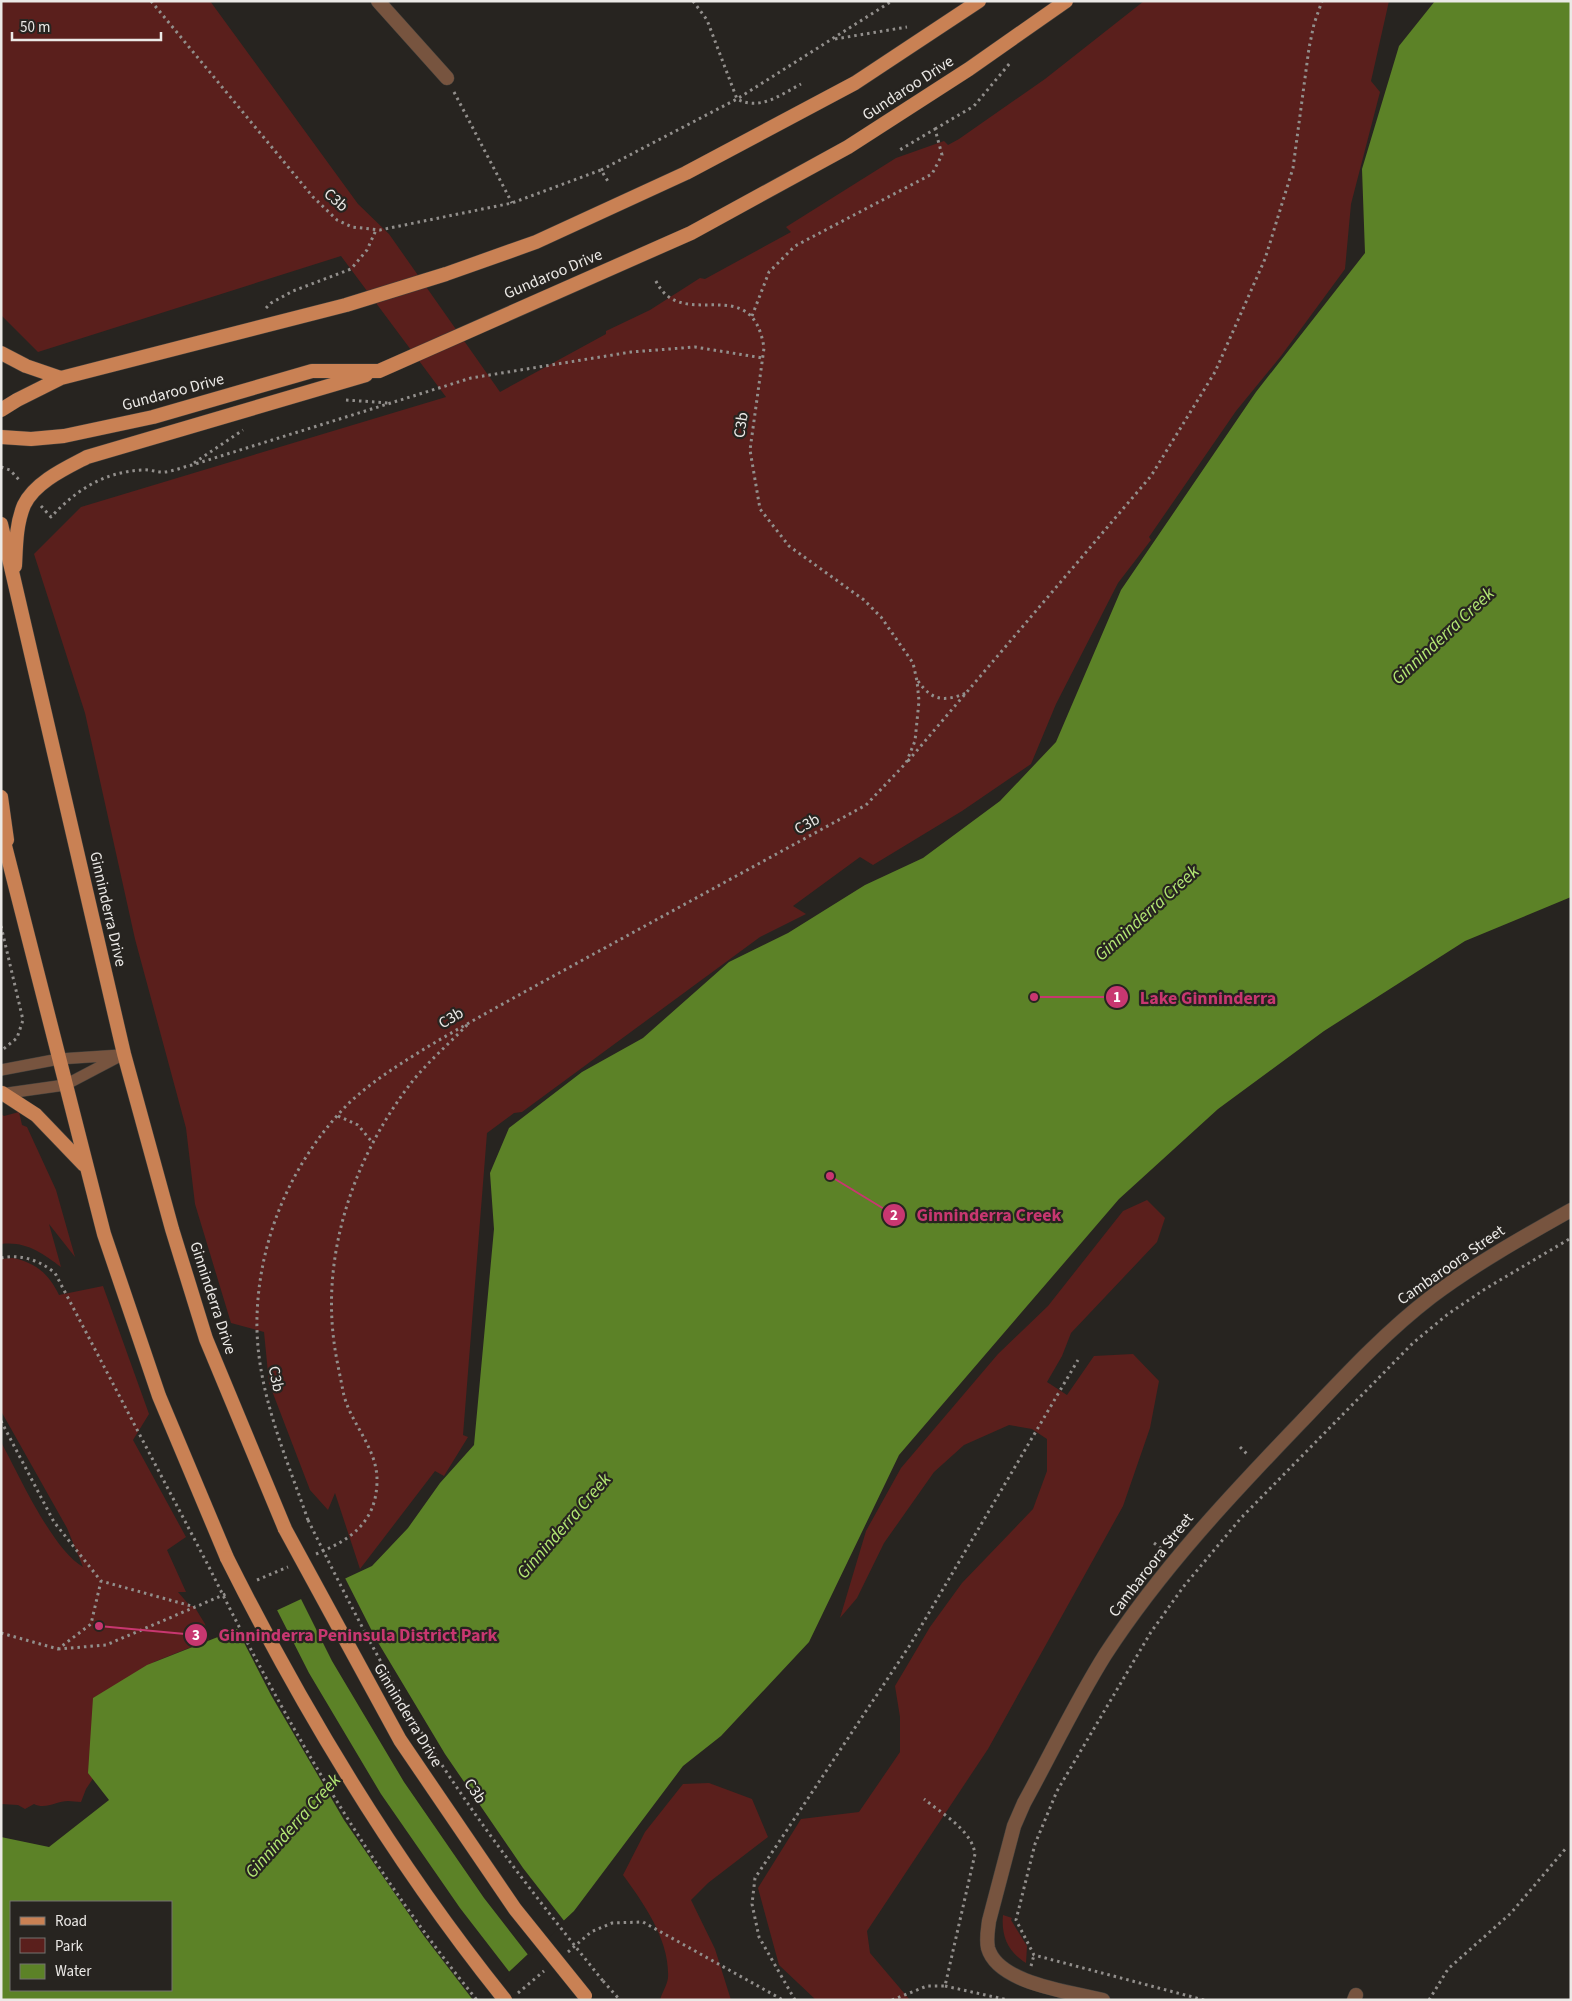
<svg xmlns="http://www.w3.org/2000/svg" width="1572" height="2001" viewBox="0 0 1572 2001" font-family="'Source Sans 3',sans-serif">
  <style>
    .green { fill: #5a1f1c }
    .water { fill: #5c8227; fill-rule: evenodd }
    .pier { fill: #272420 }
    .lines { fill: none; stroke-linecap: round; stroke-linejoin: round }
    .service-casing { stroke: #42403c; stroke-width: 12 }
    .minor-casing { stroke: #42403c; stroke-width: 15 }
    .primary-casing { stroke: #42403c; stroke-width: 15 }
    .path { stroke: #928f8c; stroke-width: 3; stroke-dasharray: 2.5 4; stroke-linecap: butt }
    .service { stroke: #77543f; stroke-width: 11 }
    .minor { stroke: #77543f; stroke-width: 14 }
    .primary { stroke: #c98154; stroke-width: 14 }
    .primary-bridge-casing { stroke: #42403c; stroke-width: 15; stroke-linecap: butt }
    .path-bridge { stroke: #928f8c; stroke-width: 3; stroke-dasharray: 2.5 4; stroke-linecap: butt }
    .primary-bridge { stroke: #c98154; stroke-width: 14 }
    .labels { text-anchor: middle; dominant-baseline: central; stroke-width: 4.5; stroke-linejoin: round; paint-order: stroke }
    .street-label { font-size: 16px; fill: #ebe9e6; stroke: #272420 }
    .water-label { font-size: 18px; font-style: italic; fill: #b4e874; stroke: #272420 }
    .leader { fill: none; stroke: #c83770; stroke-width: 2 }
    .callout-dot { fill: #c83770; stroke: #272420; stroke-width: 2 }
    .mark-label { font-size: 15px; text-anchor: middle; font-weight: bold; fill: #fff }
    .callout-label { font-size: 18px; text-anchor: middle; font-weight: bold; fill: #c83770; stroke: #272420; stroke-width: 4.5; stroke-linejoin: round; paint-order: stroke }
  </style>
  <rect width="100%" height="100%" fill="#272420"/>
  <path class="green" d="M 1,1 L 210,1 L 358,204 L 389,234 L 500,392 L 606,334 L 606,331 L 650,310 L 700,278 L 705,279 L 791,232 L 786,227 L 896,158 L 944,141 L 948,145 L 959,139 L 1045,79 L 1144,1 L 1389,1 L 1371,81 L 1380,92 L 1351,204 L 1345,269 L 1281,356 L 1236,411 L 1149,537 L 1151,540 L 1118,583 L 1056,704 L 1031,764 L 962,811 L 873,865 L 860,857 L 793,906 L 806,914 L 760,937 L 522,1112 L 514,1113 L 487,1133 L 463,1435 L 468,1437 L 444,1476 L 435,1471 L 360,1569 L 335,1493 L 328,1510 L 310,1490 L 269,1383 L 264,1332 L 231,1323 L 195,1204 L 186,1128 L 135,939 L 85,713 L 34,554 L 81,507 L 446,397 L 341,256 L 38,352 L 1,315 Z
    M 19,1112 L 22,1125 L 27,1127 L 56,1190 L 75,1257 L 49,1224 L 61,1267 C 42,1253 26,1241 1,1244 L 1,1114 L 4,1116 Z
    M 1147,1200 L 1165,1218 L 1157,1242 L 1071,1333 L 1062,1356 L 1047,1382 L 1067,1395 L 1094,1356 L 1133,1354 L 1159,1381 L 1150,1428 L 1123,1506 L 988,1749 L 867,1931 L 870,1953 L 910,2000 L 816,2000 L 779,1965 L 758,1888 L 801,1819 L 859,1812 L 900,1752 L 900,1717 L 895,1686 L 930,1627 L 962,1583 L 1033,1509 L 1047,1471 L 1047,1439 L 1032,1429 L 1009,1425 L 964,1445 L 934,1472 L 884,1543 L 857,1598 L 840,1618 L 866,1531 L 901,1468 L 998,1354 L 1048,1306 L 1123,1211 Z
    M 13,1258 C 36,1263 49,1274 59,1295 L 103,1286 L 149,1414 L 133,1440 L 186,1537 L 167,1550 L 186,1592 L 178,1592 L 190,1606 L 194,1606 L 205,1624 L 209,1640 L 154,1662 L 100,1768 L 86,1789 L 81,1802 C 77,1802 72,1801 68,1801 C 57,1801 45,1810 34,1804 L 25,1809 L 18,1805 L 1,1804 L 1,1442 C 19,1475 52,1549 83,1567 L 67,1528 L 1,1411 L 1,1259 Z
    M 709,1783 L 752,1799 L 768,1837 L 708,1883 L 691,1900 L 715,1949 L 731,2000 L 660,2000 C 662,1993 667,1985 668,1978 C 670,1940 644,1904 623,1875 L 645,1832 L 683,1784 Z
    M 1003,1915 L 1012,1918 L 1011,1920 L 1027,1946 L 1026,1963 C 1008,1952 1001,1936 1003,1915 Z"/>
  <path class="water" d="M 1435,1 L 1571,1 L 1571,897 L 1465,941 L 1324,1031 L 1218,1109 L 1119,1199 L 899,1455 L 809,1642 L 721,1736 L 683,1766 L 574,1911 L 479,2000 L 1,2000 L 1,1837 L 49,1847 L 109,1800 L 88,1773 L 93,1698 L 147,1665 L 228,1633 L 372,1566 L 408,1528 L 440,1483 L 474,1445 L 494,1229 L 490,1173 L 509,1128 L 582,1072 L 643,1038 L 729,962 L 788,933 L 865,885 L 923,858 L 1000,801 L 1056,742 L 1121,590 L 1256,392 L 1365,253 L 1362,169 L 1399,46 ZM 11,1902 L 171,1902 L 171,1990 L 11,1990 Z"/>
  <path class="pier" d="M 344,1576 L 376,1639 L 445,1754 L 523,1868 L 565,1922 L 529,1956 L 484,1898 L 404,1782 L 332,1661 L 300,1597 Z
    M 276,1608 L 309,1673 L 381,1794 L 460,1908 L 511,1974 L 483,2000 L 473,2000 L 424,1936 L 344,1820 L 271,1695 L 236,1627 Z"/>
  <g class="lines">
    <defs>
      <path id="service" d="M 1,1070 L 59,1059 L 120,1055
        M 1,1094 L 65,1085 L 124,1054"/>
      <path id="minor" d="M 378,1 L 447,78
        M 1103,2000 C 1072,1992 998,1984 988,1948 C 986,1939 988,1929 989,1921 L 1014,1826 L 1024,1803 C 1051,1754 1075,1703 1105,1655 C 1161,1569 1230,1496 1301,1422 C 1342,1379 1383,1334 1431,1297 C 1475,1264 1523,1237 1571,1210
        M 1354,2000 L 1356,1995"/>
      <path id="primary" d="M 1,353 L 26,366 L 61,378
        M 1,410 L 17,400 L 61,378 L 346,305 L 446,274 L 536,242 L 686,173 L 855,83 L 979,1
        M 1,437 L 31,439 L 64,436 L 153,417 L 312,371 L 379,371 L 691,233 L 848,147 L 969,69 L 1066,1
        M 1,524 L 124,1054 L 172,1229 L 206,1339 L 285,1529
        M 15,566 C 16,546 16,524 24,505 C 35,482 66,468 87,457 L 366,375
        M 1,797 L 7,840
        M 1,830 L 104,1234 L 159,1396 L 227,1558
        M 2,1093 L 36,1115 L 84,1165"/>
    </defs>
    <use href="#service" class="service-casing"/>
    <use href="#minor" class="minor-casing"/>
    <use href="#primary" class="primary-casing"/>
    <path class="path" d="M 151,1 L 313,197 L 337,220 L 352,227 L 380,230 L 512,203 L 601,170 L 609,183
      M 693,1 L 707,20 L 737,99 C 760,111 780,95 801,84
      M 835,39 L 907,27
      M 454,92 L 512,203
      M 935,129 L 974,106 L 1010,63
      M 601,170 L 737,99 L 892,1
      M 266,308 L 271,303 L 293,291 L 351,269 L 367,250 L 376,230
      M 752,316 L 769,272 L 795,246 L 932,174 L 942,155 L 935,129 L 898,151
      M 346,400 L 389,403
      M 194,463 L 243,430
      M 1,467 L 10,470 L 21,482
      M 41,506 L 51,517 C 76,490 104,472 142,470 C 150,469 158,473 165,472 C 174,471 183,467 192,465 L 471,378 L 631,352 L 695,347 L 763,358
      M 918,681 C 932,701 944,702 966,693
      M 908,761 L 1151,476 L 1215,372 L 1265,259 L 1293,168 L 1309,48 L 1314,24 L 1322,1
      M 1,926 L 23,1020 L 17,1038 L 1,1051
      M 338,1116 L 358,1125 L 372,1142
      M 1,1258 C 21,1254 39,1260 55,1273 L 209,1567
      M 1,1421 L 54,1522 L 101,1581 L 195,1607
      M 1240,1447 L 1248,1455
      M 308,1520 C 285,1454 255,1387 257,1317 C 259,1238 292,1161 348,1104 C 372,1081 400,1064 429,1046 C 468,1023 508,1001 548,979 C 654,921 760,863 866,805 L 906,763 L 915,741 L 919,701 L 917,681 L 913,663 L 881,617 L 864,600 L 789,546 L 760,509 L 750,450 L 764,348 C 752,268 680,336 655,279
      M 1154,1543 L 1163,1550
      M 316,1554 C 350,1540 376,1523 377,1482 C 378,1447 349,1423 343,1391 C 340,1375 336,1358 334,1342 C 322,1252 354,1159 408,1087 C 425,1064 448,1045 468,1024
      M 257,1580 L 288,1567
      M 1,1633 L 58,1649 L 91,1624 L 101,1581
      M 58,1649 L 106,1645 L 228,1593
      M 568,1952 L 591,1932 L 612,1923 L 643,1922 L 783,2000
      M 1031,1966 L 1034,1955
      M 603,1981 L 620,2000
      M 945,1986 L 1008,2000
      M 518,1993 L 544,1971
      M 795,2000 L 759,1937 L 752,1904 L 755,1878 L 910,1645 L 1078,1360
      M 892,2000 L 927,1986 L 945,1986 L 975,1854 C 972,1830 941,1813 924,1799
      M 1204,2000 L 1034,1955 L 1016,1920 L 1035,1844 L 1057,1791 L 1151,1632 L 1184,1586 L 1241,1518 L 1413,1343 L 1448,1314 L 1485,1289 L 1571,1238
      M 1429,2000 L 1448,1969 L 1511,1913 L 1567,1847"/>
    <use href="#service" class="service"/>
    <use href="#minor" class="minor"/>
    <use href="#primary" class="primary"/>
    <defs>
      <path id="primary-bridge" d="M 285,1529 L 400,1740 L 515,1909 L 585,1996
        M 227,1558 C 305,1714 395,1863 505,2000"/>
    </defs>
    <use href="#primary-bridge" class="primary-bridge-casing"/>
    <path class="path-bridge" d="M 308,1520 C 343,1591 379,1662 420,1730 C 474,1819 538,1900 603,1981
      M 209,1567 C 284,1719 369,1868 477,2000"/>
    <use href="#primary-bridge" class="primary-bridge"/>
  </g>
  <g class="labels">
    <g class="street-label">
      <text transform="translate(908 88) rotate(-33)">Gundaroo Drive</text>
      <text transform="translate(336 200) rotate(41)">C3b</text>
      <text transform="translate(553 274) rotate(-23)">Gundaroo Drive</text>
      <text transform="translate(173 392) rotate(-15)">Gundaroo Drive</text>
      <text transform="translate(741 425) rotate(-81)">C3b</text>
      <text transform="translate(807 824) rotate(-29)">C3b</text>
      <text transform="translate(108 909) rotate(77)">Ginninderra Drive</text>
      <text transform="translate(451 1018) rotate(-31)">C3b</text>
      <text transform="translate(1451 1265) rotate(-35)">Cambaroora Street</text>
      <text transform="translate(213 1298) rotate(72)">Ginninderra Drive</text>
      <text transform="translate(276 1379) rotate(78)">C3b</text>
      <text transform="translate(1151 1565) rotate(-52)">Cambaroora Street</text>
      <text transform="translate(408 1715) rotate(59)">Ginninderra Drive</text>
      <text transform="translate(475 1791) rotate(56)">C3b</text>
    </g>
    <g class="water-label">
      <text transform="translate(1443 636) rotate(-43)">Ginninderra Creek</text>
      <text transform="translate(1147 913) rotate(-42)">Ginninderra Creek</text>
      <text transform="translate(564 1526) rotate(-49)">Ginninderra Creek</text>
      <text transform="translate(293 1826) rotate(-48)">Ginninderra Creek</text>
    </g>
  </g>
  <path class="leader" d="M1034 997L1117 997M830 1176L894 1215M99 1626L196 1635"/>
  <g class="callout-dot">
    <circle cx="1034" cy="997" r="5"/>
    <circle cx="830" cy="1176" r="5"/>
    <circle cx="99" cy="1626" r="5"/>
    <circle cx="1117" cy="997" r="12"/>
    <circle cx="894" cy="1215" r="12"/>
    <circle cx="196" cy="1635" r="12"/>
  </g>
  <g class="mark-label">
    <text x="1117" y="1002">1</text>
    <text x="894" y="1220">2</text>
    <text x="196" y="1640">3</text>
  </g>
  <g class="callout-label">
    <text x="1208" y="1004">Lake Ginninderra</text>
    <text x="989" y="1221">Ginninderra Creek</text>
    <text x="358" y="1641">Ginninderra Peninsula District Park</text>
  </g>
  <rect width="1572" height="2001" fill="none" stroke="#ebe9e6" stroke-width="5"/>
  <rect x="10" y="1901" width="162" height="90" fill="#272420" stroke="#75736f"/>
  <rect x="20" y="1917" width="25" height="8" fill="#c98154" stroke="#75736f"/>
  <text x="55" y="1926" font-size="15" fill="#ebe9e6">Road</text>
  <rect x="20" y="1938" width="25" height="15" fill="#5a1f1c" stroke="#75736f"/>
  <text x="55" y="1951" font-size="15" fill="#ebe9e6">Park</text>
  <rect x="20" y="1964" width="25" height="15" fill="#5c8227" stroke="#75736f"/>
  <text x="55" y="1976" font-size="15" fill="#ebe9e6">Water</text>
  <path d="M12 32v8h149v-8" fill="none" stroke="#ebe9e6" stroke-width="2.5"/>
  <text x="20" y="32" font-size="15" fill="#ebe9e6" stroke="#272420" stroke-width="4" paint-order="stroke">50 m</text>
</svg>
